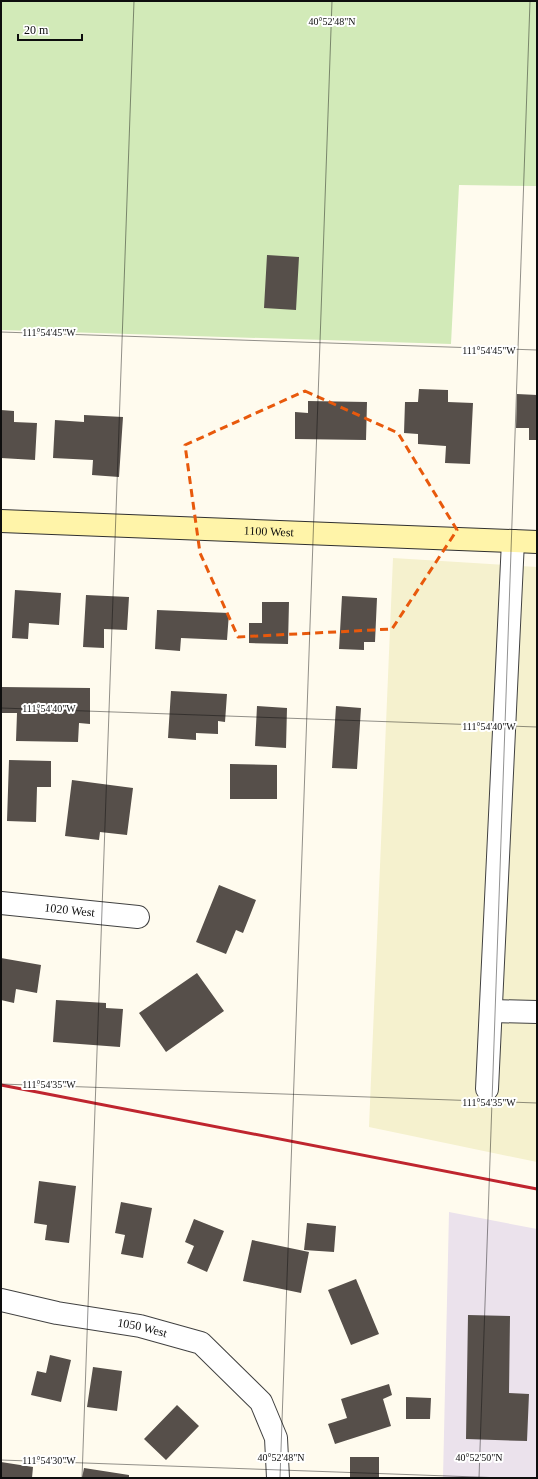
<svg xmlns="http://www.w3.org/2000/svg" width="538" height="1479" viewBox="0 0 538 1479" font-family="Georgia,serif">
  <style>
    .industrial { fill: #ebe2ec }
    .farmland { fill: #f5f1ce }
    .green { fill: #d2eab8 }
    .building { fill: #564f4a }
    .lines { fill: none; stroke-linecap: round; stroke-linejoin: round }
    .street-casing { stroke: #414141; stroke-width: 24 }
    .secondary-casing { stroke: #303030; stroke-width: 24 }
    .street { stroke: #fff; stroke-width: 22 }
    .secondary { stroke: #fff4a9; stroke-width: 22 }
    .rail { stroke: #bf252e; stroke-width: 3 }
    .marked { fill: none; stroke: #e8590c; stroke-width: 3; stroke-dasharray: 8 5; stroke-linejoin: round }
    .ticks { fill: none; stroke: #0e0e0e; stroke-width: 1; stroke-opacity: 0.45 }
    .labels { text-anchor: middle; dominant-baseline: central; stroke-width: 4; stroke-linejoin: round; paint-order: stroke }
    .street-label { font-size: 12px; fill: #0e0e0e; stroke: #fff }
    .ticks-label { font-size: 10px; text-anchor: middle; fill: #0e0e0e; stroke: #fff; stroke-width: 4; stroke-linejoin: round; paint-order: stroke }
  </style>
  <rect width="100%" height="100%" fill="#fffbee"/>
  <path class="industrial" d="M 449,1212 L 537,1229 L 537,1478 L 443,1478 Z"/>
  <path class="farmland" d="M 393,558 L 537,567 L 537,1162 L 369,1127 Z"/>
  <path class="green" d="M 1,1 L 537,1 L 537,186 L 459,185 L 451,344 L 1,330 Z"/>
  <path class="building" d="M 267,255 L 299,257 L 296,310 L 264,308 Z
    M 419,389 L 448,390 L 448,402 L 473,403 L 470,464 L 445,463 L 446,446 L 418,444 L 418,434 L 404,433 L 405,402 L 418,402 Z
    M 517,394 L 537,395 L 537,440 L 529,440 L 529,428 L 516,428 Z
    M 308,401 L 367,402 L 366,440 L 295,439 L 295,412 L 308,413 Z
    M 1,410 L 14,411 L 14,422 L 37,423 L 35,460 L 1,458 Z
    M 84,415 L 123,417 L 119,477 L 92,475 L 93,460 L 53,458 L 55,420 L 84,422 Z
    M 15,590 L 61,593 L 59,625 L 29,623 L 28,639 L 12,638 Z
    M 86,595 L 129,597 L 127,630 L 104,629 L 104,648 L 83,647 Z
    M 342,596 L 377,598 L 375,642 L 364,642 L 364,650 L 339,649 Z
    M 262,602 L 289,602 L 288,644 L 249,643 L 249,623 L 262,623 Z
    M 157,610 L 229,613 L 227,640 L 181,638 L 180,651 L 155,649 Z
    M 1,687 L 90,688 L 90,724 L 79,723 L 78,742 L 16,741 L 17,713 L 1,713 Z
    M 171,691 L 227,694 L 225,722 L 218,721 L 218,734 L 196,733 L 196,740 L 168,738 Z
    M 257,706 L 287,708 L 286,748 L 255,746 Z
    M 336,706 L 361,708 L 357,769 L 332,768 Z
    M 9,760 L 51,761 L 51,787 L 37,787 L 36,822 L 7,821 Z
    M 230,764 L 277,765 L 277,799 L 230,799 Z
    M 72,780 L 133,788 L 127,835 L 100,832 L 99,840 L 65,836 Z
    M 219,885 L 256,900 L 243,933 L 236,930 L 226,954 L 196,942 Z
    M 1,958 L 41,965 L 37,993 L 16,989 L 14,1003 L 1,1000 Z
    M 197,973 L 224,1011 L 166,1052 L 139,1013 Z
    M 56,1000 L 106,1003 L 106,1008 L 123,1009 L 120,1047 L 53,1042 Z
    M 39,1181 L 76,1186 L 69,1243 L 45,1240 L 47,1225 L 34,1223 Z
    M 121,1202 L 152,1208 L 143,1258 L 121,1254 L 125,1235 L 115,1233 Z
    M 194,1219 L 224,1231 L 207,1272 L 187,1263 L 194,1246 L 185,1242 Z
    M 307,1223 L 336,1226 L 334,1252 L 304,1250 Z
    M 252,1240 L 309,1252 L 301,1293 L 243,1281 Z
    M 356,1279 L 379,1334 L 351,1345 L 328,1290 Z
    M 468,1315 L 510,1316 L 509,1393 L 529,1394 L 527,1441 L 466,1439 Z
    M 50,1355 L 71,1360 L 61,1402 L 31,1395 L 37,1371 L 46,1373 Z
    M 93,1367 L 122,1371 L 117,1411 L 87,1407 Z
    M 389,1384 L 392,1395 L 383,1399 L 391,1426 L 335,1444 L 328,1424 L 347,1418 L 341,1399 Z
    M 406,1397 L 431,1398 L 430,1419 L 406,1419 Z
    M 177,1405 L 199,1426 L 166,1460 L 144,1439 Z
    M 350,1457 L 379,1457 L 379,1478 L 350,1478 Z
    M 1,1462 L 33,1467 L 32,1478 L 1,1478 Z
    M 84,1468 L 129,1475 L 129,1478 L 82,1478 Z"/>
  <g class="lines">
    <defs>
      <g id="street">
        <path id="s1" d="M 1,903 L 138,917"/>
        <path d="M 491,1011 L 537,1012"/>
        <path d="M 487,1089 L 513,541"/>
        <path id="s2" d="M 1,1300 L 57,1313 L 140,1326 L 201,1343 L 261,1402 L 276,1438 L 278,1478"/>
      </g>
      <g id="secondary">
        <path id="s3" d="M 1,521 L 537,542"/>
      </g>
    </defs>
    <use href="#street" class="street-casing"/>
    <use href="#secondary" class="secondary-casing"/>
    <use href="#street" class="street"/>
    <use href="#secondary" class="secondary"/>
    <path class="rail" d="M 1,1085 L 537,1189"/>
  </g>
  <path class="marked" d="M 305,391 L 398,433 L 457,530 L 392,629 L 238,637 L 200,553 L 185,445 Z"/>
  <path class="ticks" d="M 1,332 L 537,350M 1,708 L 537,727M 1,1084 L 537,1103M 1,1460 L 504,1478M 82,1478 L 134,1M 280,1478 L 332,1M 479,1478 L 530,1"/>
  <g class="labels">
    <g class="street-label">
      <text stroke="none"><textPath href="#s3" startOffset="268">1100 West</textPath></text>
      <text stroke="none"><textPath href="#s1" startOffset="69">1020 West</textPath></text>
      <text stroke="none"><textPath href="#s2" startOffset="144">1050 West</textPath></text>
    </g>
  </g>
  <g class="ticks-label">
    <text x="332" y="25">40°52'48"N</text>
    <text x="49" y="336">111°54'45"W</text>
    <text x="489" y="354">111°54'45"W</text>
    <text x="49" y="712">111°54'40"W</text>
    <text x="489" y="730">111°54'40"W</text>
    <text x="49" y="1088">111°54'35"W</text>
    <text x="489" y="1106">111°54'35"W</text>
    <text x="281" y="1461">40°52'48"N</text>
    <text x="479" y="1461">40°52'50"N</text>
    <text x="49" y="1464">111°54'30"W</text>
  </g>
  <rect width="538" height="1479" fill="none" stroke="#0e0e0e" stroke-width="4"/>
  <path d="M18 34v6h64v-6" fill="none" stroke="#0e0e0e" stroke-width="2"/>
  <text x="24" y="34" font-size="12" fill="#0e0e0e" stroke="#ffffff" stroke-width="3" paint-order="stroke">20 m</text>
</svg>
